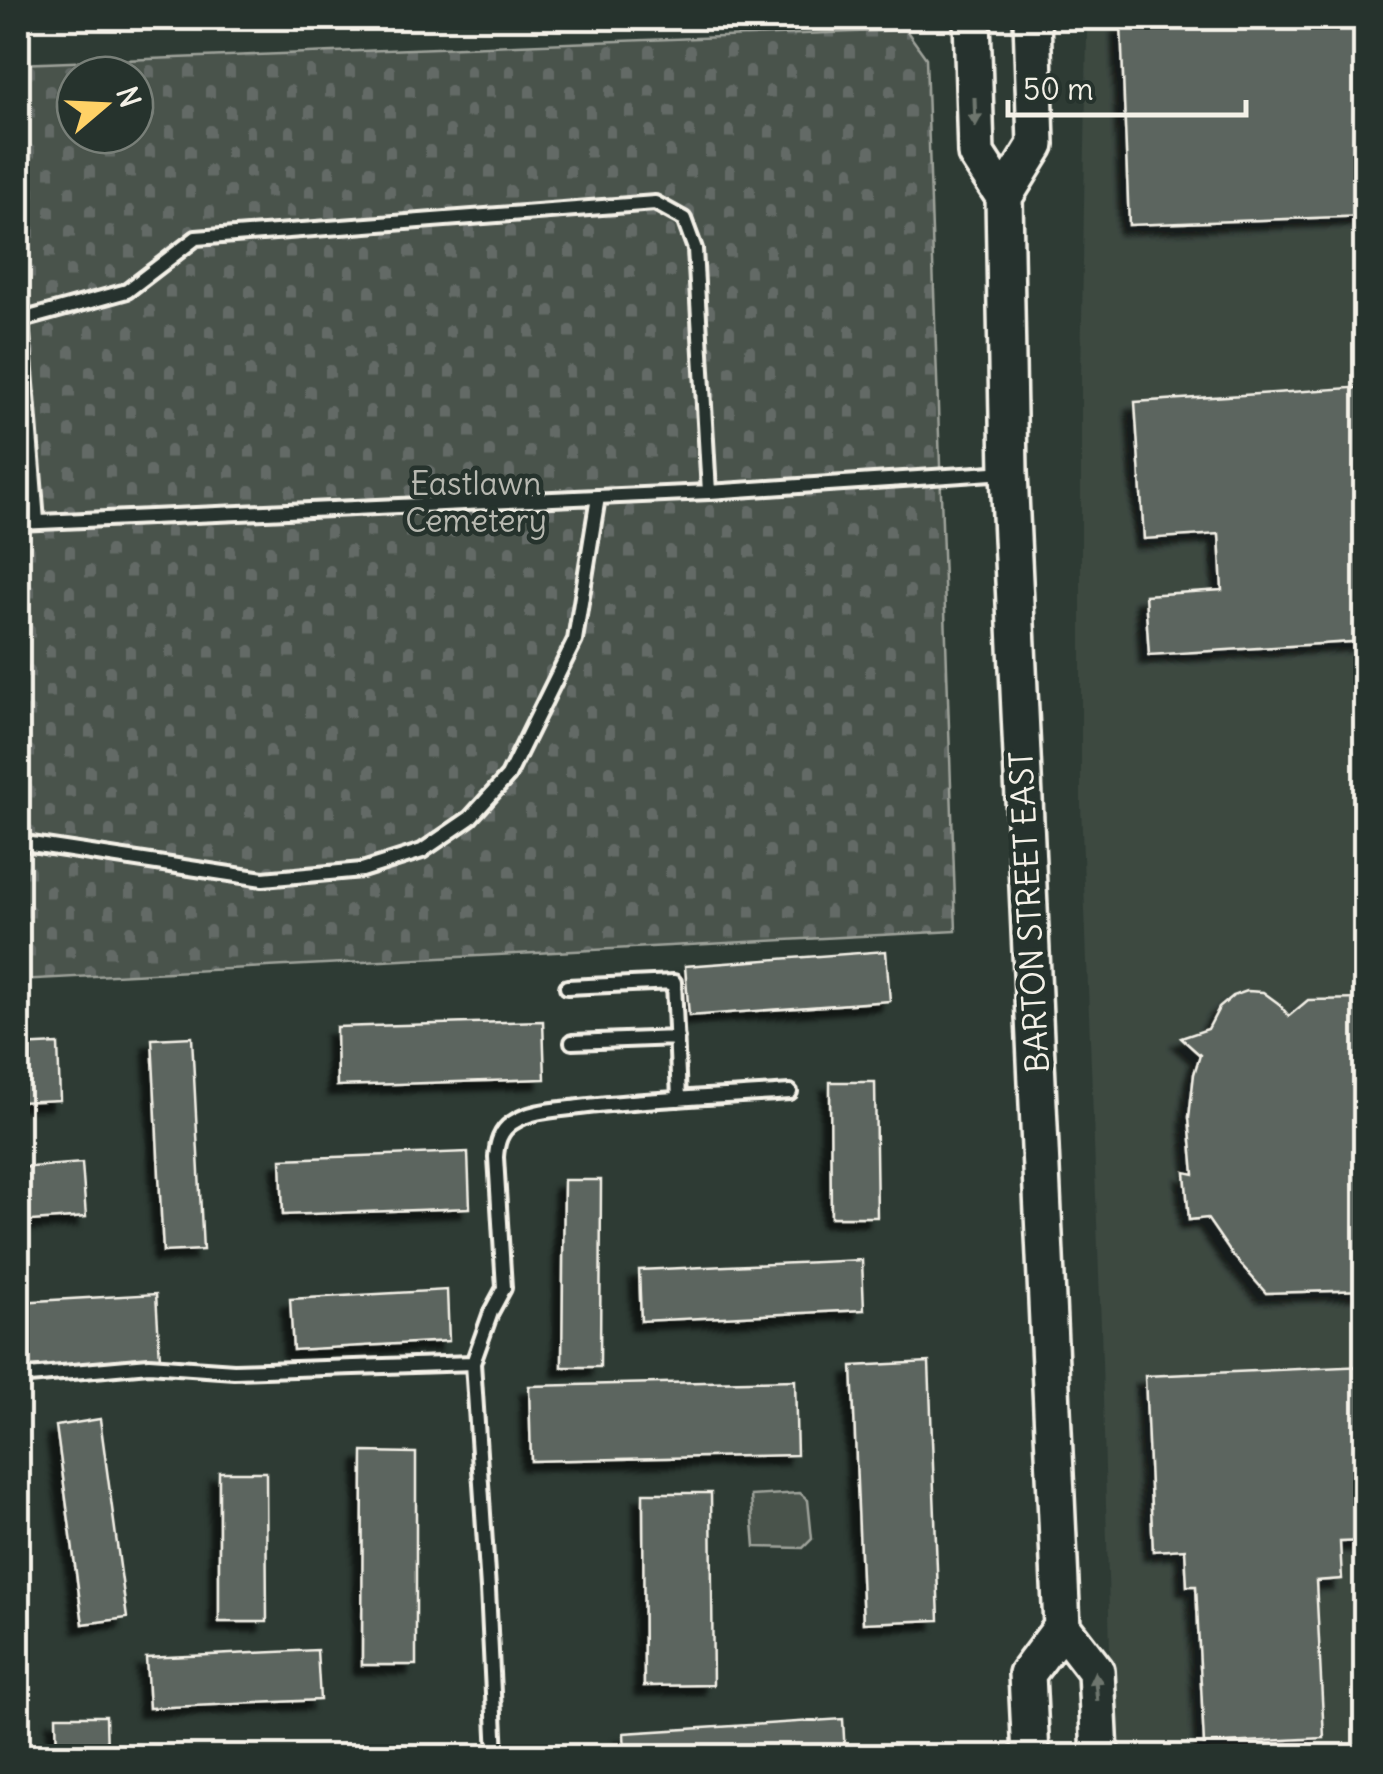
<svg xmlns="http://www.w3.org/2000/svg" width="1383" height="1774" viewBox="0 0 1383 1774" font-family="Delius,sans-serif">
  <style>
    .built { fill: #3c4841 }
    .green { fill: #48524c; stroke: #9ea29a; stroke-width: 2.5 }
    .cemetery { fill: url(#cemetery-stones); stroke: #9ea29a; stroke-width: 2.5; fill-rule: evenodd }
    .building { fill: #5c655e; stroke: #f4f1e8; stroke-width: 2.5; filter: url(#shadow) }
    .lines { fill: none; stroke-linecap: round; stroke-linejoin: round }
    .lane-casing { stroke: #f4f1e8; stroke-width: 20 }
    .secondary-casing { stroke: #f4f1e8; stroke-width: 42 }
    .lane { stroke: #26332d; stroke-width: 12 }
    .secondary { stroke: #26332d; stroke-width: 35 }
    .oneway { fill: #6e766e }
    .labels { text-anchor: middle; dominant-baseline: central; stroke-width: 9; stroke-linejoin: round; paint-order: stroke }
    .park-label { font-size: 32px; fill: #b8b9b1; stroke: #26332d }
    .street-label { font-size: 32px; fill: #f4f1e8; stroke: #26332d }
  </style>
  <defs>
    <pattern id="cemetery-stones" width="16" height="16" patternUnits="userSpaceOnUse" patternTransform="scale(2.5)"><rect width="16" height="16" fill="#48524c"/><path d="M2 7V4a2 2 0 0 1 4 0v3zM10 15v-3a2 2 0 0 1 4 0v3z" fill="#636b66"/></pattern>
    <filter id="shadow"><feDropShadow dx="-9" dy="9" stdDeviation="2.5" flood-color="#0009"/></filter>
  </defs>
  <rect width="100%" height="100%" fill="#2e3b34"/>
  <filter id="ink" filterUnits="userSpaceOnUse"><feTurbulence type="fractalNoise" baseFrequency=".01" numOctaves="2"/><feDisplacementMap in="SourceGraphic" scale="20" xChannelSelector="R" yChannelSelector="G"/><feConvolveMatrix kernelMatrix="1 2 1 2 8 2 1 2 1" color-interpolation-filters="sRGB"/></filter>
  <g filter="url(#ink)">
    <path class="built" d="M 1097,18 L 1365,18 L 1365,1756 L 1113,1756 L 1101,1327 L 1081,806 L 1081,375 L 1087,31 Z"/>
    <path class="green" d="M 800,1493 L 808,1500 L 812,1539 L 803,1548 L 755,1547 L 751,1496 Z"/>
    <path class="cemetery" d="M 906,30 L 926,58 L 956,931 L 18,980 L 18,64 ZM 75,75 L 135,75 L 135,135 L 75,135 Z"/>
    <path class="building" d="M 1288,18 L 1366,18 L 1366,216 L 1129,225 L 1121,24 Z
      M 1366,387 L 1366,641 L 1149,655 L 1145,595 L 1222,590 L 1219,534 L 1144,539 L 1135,402 Z
      M 886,951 L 890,1001 L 689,1016 L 685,966 Z
      M 1247,991 L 1263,992 L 1278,1003 L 1289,1016 L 1308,1000 L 1366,999 L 1366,1290 L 1266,1293 L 1231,1253 L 1207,1218 L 1189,1220 L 1185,1172 L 1194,1174 L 1189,1117 L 1194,1074 L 1200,1055 L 1181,1038 L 1208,1029 L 1219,1008 L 1233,996 Z
      M 543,1021 L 545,1079 L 337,1086 L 336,1027 Z
      M 192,1037 L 203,1250 L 163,1252 L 152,1039 Z
      M 58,1044 L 60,1100 L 18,1102 L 18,1046 Z
      M 830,1082 L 875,1082 L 877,1217 L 831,1217 Z
      M 468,1152 L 470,1208 L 283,1215 L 281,1159 Z
      M 82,1163 L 86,1217 L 18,1222 L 18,1168 Z
      M 564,1180 L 601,1180 L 600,1367 L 562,1367 Z
      M 862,1260 L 864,1310 L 641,1321 L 639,1270 Z
      M 447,1290 L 449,1341 L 293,1350 L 290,1299 Z
      M 156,1294 L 160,1359 L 18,1368 L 18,1302 Z
      M 929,1362 L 939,1620 L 863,1623 L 852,1366 Z
      M 1366,1366 L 1366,1541 L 1340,1542 L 1342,1579 L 1316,1581 L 1324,1738 L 1204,1744 L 1196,1586 L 1187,1586 L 1185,1549 L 1153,1551 L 1145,1376 Z
      M 795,1380 L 797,1455 L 531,1461 L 529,1386 Z
      M 100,1419 L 127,1618 L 83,1624 L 56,1426 Z
      M 363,1452 L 416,1453 L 416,1665 L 362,1665 Z
      M 219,1472 L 266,1472 L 267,1622 L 219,1622 Z
      M 643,1493 L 711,1493 L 713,1685 L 644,1686 Z
      M 317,1650 L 320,1700 L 149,1708 L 146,1658 Z
      M 56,1716 L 106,1716 L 107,1756 L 57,1756 Z
      M 843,1719 L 845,1756 L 625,1756 L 624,1733 Z"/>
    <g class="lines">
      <defs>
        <path id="lane" d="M 18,321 L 127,291 L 196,238 L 655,203 L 684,219 L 695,249 L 709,492
          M 21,321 L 37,521
          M 18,523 L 709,492 L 1007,472
          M 18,842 L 263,879 L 362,870 L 422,851 L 470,818 L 508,776 L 575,640 L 598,497
          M 567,987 L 674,982 L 679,1099
          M 572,1042 L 677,1038
          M 18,1377 L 149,1365 L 234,1371 L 473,1363
          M 496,1756 L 488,1589 L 473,1363 L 491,1312 L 504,1288 L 496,1157 C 497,1143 500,1131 512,1123 C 531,1110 557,1110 580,1107 C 649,1099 720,1097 790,1092"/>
        <path id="secondary" d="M 972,18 L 976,154 L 1004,197 L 1009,472 L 1062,1627 L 1096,1671 L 1100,1756
          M 1004,197 L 1036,145 L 1032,18
          M 1031,1756 L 1027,1674 L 1062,1627"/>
      </defs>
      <use href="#lane" class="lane-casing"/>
      <use href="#secondary" class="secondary-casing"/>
      <use href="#lane" class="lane"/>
      <use href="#secondary" class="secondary"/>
    </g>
    <defs><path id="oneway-solid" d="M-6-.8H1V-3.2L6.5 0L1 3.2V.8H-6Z" transform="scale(2.5)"/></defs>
    <g class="oneway">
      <use href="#oneway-solid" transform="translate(975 112) rotate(88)"/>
      <use href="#oneway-solid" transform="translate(1096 1686) rotate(-95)"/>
    </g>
  </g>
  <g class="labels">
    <g class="park-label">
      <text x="476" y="483">Eastlawn<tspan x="476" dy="37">Cemetery</tspan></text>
    </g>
    <g class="street-label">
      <text transform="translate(1029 912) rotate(-93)">BARTON STREET EAST</text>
    </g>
  </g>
  <rect width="1383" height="1774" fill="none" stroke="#26332d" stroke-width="60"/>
  <rect x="30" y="30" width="1323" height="1714" fill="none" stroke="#f4f1e8" stroke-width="4" filter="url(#ink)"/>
  <g transform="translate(105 105) rotate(71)"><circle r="48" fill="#26332d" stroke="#787f78" stroke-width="2.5"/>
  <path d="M0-8L18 38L0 25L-18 38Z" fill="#ffd166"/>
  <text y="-15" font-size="28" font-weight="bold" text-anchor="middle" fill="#f4f1e8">N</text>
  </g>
  <path d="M1008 100v15h238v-15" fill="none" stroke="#f4f1e8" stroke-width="5"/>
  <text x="1023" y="100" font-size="30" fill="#f4f1e8" stroke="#26332d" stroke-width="8" paint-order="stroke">50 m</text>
</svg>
